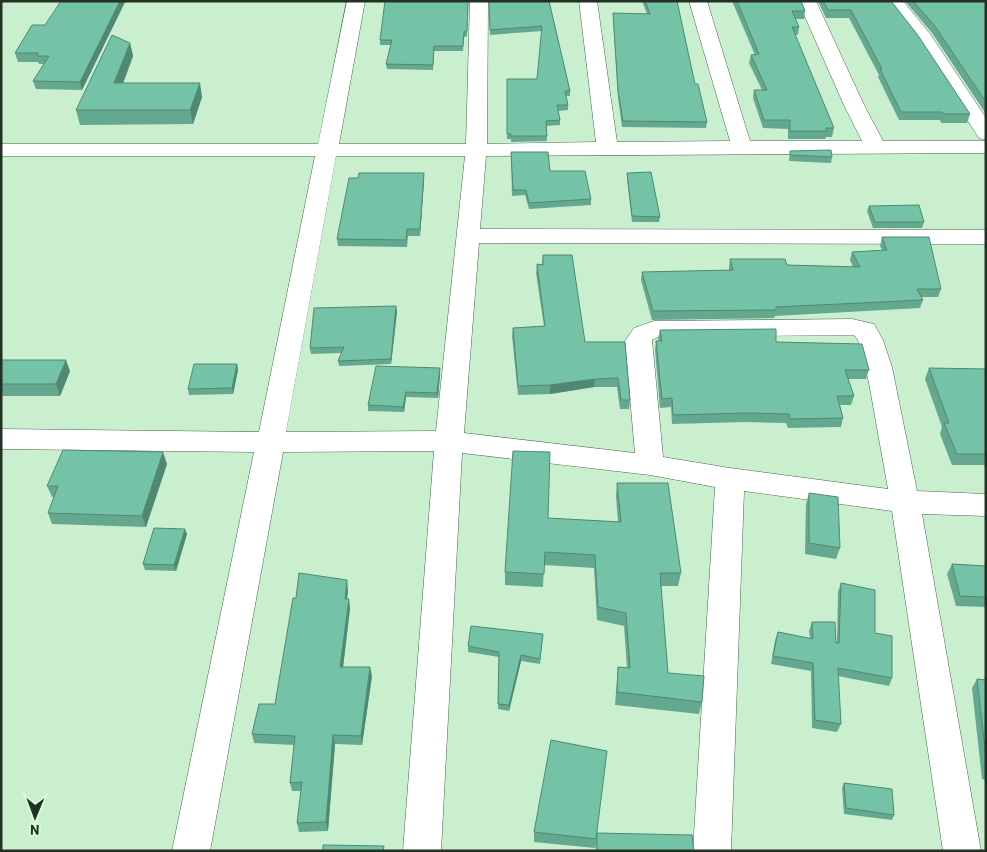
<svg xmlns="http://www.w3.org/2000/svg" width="987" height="852" viewBox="0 0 987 852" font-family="Barlow,sans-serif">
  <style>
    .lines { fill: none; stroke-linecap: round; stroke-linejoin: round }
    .minor-casing { stroke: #45664a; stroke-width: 1 }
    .minor { fill: #fff; fill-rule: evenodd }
    .wall { fill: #64a88f }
    .shaded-wall { fill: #518874 }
    .building { fill: #74c3a6; stroke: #518874 }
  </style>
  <rect width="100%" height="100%" fill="#caefce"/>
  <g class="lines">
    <defs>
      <path id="minor" d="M 347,1 L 365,1 L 339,144 L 466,144 L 470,1 L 488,1 L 487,144 L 596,142 L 579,1 L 597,1 L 617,142 L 730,141 L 689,1 L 707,1 L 750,141 L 862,141 L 843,103 L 798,1 L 816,1 L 863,103 L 883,141 L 986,141 L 986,153 L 486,156 L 480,229 L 986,230 L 986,244 L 479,243 L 464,433 L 635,453 L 625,341 L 634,328 L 654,321 L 852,319 L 874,324 L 883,340 L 892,367 L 917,491 L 986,494 L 986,516 L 922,514 L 981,851 L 943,851 L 892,511 L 744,491 L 731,851 L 693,851 L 715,487 L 650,475 L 462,453 L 441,851 L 403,851 L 434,451 L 283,452 L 210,851 L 172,851 L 254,452 L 1,449 L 1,429 L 259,432 L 315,156 L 1,156 L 1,144 L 318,144 ZM 336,156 L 465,156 L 436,431 L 286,432 ZM 852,335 L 855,336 L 858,340 L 869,383 L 888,489 L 730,468 L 663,457 L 652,340 L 658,337 Z
        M 885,1 L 903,1 L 930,34 L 986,118 L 986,140 L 979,138 L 916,41 Z"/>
    </defs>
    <use href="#minor" class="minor-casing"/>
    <use href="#minor" class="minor"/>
  </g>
  <path class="wall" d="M 468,1 L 467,36 L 464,37 L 463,51 L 434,51 L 433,70 L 387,69 L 386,64 L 391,45 L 380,45 L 380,40 Z
    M 489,1 L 549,1 L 570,91 L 570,96 L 566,96 L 568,105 L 568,110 L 558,111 L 560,120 L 560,125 L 547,126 L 547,141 L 511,142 L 511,139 L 507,139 L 507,79 L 537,79 L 542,31 L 490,35 Z
    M 642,1 L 677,1 L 695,84 L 707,122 L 706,128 L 622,127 L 618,97 L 613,19 L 613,13 L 647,14 Z
    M 732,1 L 801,1 L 805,11 L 804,19 L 795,19 L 799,27 L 798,35 L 795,35 L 834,128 L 832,137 L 826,137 L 825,139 L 788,139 L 788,129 L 763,128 L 753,98 L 754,90 L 762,90 L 749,63 L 751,55 L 755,55 Z
    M 818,1 L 891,1 L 970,114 L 967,123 L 941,123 L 940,120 L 899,120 L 878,77 L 879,75 L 849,18 L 826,18 Z
    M 905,1 L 986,1 L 986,114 L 932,33 Z
    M 125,2 L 82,90 L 36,89 L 33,81 L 44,64 L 39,64 L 38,62 L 18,62 L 15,53 L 45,25 Z
    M 130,43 L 133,56 L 123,83 L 202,97 L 193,124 L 80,125 L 76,110 Z
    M 790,151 L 832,157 L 831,163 L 789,161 Z
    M 511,152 L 550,171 L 591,199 L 591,205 L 529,209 L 525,195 L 512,196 Z
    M 424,173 L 424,180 L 420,236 L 408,236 L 407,247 L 338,246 L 337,239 L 358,178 Z
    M 627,173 L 660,217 L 659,222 L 632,222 L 627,178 Z
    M 869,206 L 924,222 L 922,228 L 873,228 L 867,211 Z
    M 882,237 L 941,289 L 938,297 L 921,297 L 923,300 L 920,308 L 775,316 L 774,318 L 652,320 L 641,280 L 642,272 L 729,270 L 729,267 L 730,259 L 787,265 L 853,267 L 850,260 L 852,252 L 882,250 L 880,246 Z
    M 543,255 L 585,342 L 625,342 L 630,400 L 629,409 L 620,409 L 617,387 L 594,387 L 550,394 L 518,395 L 512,336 L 513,328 L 544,326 L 536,273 L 537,264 L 542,264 Z
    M 397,312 L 391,364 L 339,366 L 338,361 L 342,353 L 311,354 L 310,348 Z
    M 660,330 L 776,342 L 869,370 L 866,379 L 848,379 L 854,396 L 851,405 L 840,405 L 843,418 L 841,427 L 788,428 L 786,423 L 745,422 L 672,424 L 671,407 L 660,408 L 655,350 L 656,341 L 659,341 L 658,339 Z
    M 1,360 L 70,371 L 60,396 L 1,396 Z
    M 237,364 L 238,370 L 233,394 L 189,395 L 188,389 Z
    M 929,368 L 986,369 L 986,465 L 952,465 L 940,434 L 942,427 L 925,379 Z
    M 440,374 L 438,398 L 406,397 L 404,412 L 368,411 L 368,405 Z
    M 167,464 L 146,527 L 52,524 L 48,513 L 54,497 L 52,497 L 47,486 Z
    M 617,483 L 681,573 L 678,586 L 661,586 L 668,673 L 702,702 L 699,714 L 615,705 L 618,667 L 627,668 L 624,626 L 597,620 L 594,568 L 544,565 L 543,587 L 505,585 L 505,572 L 548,518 L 618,522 L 616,496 Z
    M 809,493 L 840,548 L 836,559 L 805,554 L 806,504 Z
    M 187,534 L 176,571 L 145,570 L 143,564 Z
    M 952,564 L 986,566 L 986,607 L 956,606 L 947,574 Z
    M 841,583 L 875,633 L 892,678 L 889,686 L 838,676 L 841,724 L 837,732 L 812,728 L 811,671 L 771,664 L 775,640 L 778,632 L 810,638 L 809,631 L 812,622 L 837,643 L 838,592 Z
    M 348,590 L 347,599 L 350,608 L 343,667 L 372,676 L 362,745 L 335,744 L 328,831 L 299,832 L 297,823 L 301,791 L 292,791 L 290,783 L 294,745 L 254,743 L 252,734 L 275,704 L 296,598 Z
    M 543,634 L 540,664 L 521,661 L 509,711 L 498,709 L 499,657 L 468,652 L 468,646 Z
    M 977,679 L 986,680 L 986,780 L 982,779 L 972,688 Z
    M 844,783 L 894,815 L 892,820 L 844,814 L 842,788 Z
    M 534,832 L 597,833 L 694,851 L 596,851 L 595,843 L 595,848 L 534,842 Z"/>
  <path class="shaded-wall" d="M 120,1 L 125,1 L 125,2 L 82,90 L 80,82 Z
    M 130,43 L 133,56 L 118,97 L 114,83 Z
    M 200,83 L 202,97 L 193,124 L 190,110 Z
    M 424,173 L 424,180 L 420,236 L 420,229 Z
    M 396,306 L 397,312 L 391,364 L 391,359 Z
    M 66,360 L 70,371 L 60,396 L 56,384 Z
    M 237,364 L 238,370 L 233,394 L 232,388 Z
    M 440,368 L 440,374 L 438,398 L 437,393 Z
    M 595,379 L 594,387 L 550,394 L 550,385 Z
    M 406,392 L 406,397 L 404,412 L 403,407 Z
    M 163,452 L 167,464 L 146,527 L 142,516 Z
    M 185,529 L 187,534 L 176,571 L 174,565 Z
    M 347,580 L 348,590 L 346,608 L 345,599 Z
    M 349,599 L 350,608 L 342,676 L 340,667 Z
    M 521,655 L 521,661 L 509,711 L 509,705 Z
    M 370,667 L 372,676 L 362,745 L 361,736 Z
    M 333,735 L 335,744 L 328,831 L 326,822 Z"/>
  <path class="building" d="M 61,1 L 120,1 L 80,82 L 33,81 L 49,56 L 37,56 L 38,53 L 15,53 L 32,25 L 45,25 Z
    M 385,1 L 468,1 L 467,31 L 464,32 L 463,46 L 434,46 L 433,65 L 386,64 L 392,40 L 380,40 Z
    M 489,1 L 549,1 L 570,91 L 565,91 L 568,105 L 557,105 L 560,120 L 546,121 L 547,136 L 511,136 L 511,134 L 507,134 L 507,79 L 537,79 L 542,26 L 490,30 Z
    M 645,1 L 677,1 L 695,84 L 698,84 L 707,122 L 623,121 L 618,91 L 613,13 L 650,14 Z
    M 737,1 L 801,1 L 805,11 L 792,11 L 799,27 L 792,27 L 834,128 L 826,128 L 827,131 L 790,131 L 790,120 L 764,120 L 754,90 L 767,90 L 751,55 L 759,54 Z
    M 823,1 L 891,1 L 917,34 L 970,114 L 944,114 L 942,112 L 901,112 L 880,69 L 882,69 L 851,10 L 828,10 Z
    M 913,1 L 986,1 L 986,102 L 934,25 Z
    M 112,35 L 130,43 L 114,83 L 200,83 L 190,110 L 76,110 Z
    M 831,150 L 832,157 L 790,155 L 790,151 Z
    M 511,152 L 548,152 L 550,171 L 585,171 L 591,199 L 529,203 L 526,190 L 513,190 Z
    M 651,172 L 660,217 L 632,216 L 627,173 Z
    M 359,173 L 424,173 L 420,229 L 407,229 L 406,240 L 337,239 L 349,178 L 358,178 Z
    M 919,205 L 924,222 L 875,222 L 869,206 Z
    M 882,237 L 929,237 L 941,289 L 917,289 L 923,300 L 776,307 L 776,310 L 653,311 L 642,272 L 733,270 L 730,259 L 785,259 L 787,265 L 860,267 L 852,252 L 887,250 Z
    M 543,255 L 572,255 L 585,342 L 625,342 L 630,400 L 621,400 L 618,378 L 595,379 L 550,385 L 518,386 L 513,328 L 545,326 L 537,264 L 543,265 Z
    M 396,306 L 391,359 L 338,361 L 344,347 L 310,348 L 314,308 Z
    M 776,329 L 776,342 L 862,344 L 869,370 L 845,370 L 854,396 L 837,396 L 843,418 L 790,419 L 789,414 L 747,413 L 673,415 L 672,398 L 662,399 L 656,341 L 662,341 L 660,330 Z
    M 1,360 L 66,360 L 56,384 L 1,384 Z
    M 194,364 L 237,364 L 232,388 L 188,389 Z
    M 376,366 L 440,368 L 437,393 L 406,392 L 403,407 L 368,405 Z
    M 929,368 L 986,369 L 986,454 L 957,454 L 944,423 L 949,423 Z
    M 63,450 L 163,452 L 142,516 L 48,513 L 58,486 L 47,486 Z
    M 513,451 L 550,452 L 548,518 L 621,522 L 617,483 L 668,483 L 681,573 L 660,573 L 668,673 L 704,676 L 702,702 L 617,692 L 618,667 L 630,668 L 626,613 L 598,607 L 595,555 L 545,552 L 544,574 L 505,572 Z
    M 809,493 L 838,497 L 840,548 L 809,543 Z
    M 154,528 L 185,529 L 174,565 L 143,564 Z
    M 952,564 L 986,566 L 986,597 L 960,596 Z
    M 299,573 L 347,580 L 345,599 L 349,599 L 340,667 L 370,667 L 361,736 L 333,735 L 326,822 L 297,823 L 302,782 L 290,783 L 295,736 L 252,734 L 259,704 L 275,704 L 293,598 L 296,598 Z
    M 841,583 L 875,590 L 875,633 L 892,636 L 892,678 L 838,668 L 841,724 L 815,720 L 813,663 L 773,656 L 778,632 L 813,639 L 812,622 L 835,622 L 836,643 L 839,643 Z
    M 471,626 L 543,634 L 540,659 L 521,655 L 509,705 L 498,704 L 499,652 L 468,646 Z
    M 977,679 L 986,680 L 986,757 Z
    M 551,740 L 607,751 L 596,839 L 534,832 Z
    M 844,783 L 892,789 L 894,815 L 846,808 Z
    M 597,833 L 692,835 L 694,851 L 597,851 Z
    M 323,845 L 384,846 L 383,851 L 323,851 Z"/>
  <rect width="987" height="852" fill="none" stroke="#223124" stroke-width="5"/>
  <g transform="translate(35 817) rotate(181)" stroke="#d7fcdb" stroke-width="4" paint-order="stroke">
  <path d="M0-4L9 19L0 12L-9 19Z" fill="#223124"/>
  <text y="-8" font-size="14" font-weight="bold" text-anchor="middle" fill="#223124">N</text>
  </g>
</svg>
